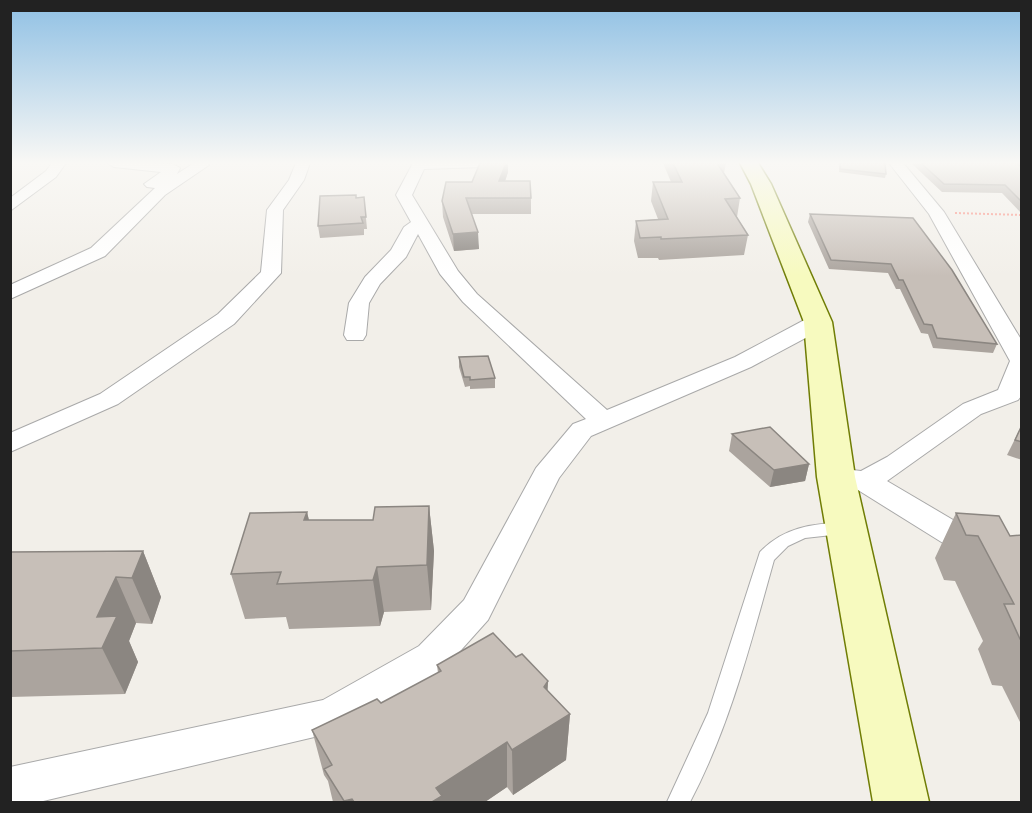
<svg xmlns="http://www.w3.org/2000/svg" width="1032" height="813" viewBox="0 0 1032 813" font-family="Figtree,sans-serif">
  <style>
    .lines { fill: none; stroke-linecap: round; stroke-linejoin: round }
    .lane-casing { stroke: #a9a9a9; stroke-width: 2 }
    .street-casing { stroke: #a9a9a9; stroke-width: 2 }
    .secondary-casing { stroke: #707d05; stroke-width: 3 }
    .path { stroke: #fa8072; stroke-width: 2; stroke-dasharray: 2 2; stroke-linecap: butt }
    .lane { fill: #fff; fill-rule: evenodd }
    .street { fill: #fff; fill-rule: evenodd }
    .secondary { fill: #f7fabf; fill-rule: evenodd }
    .wall { fill: #aba49e }
    .shaded-wall { fill: #8b8681 }
    .building { fill: #c7bfb8; stroke: #8b8681; stroke-width: 1.5 }
  </style>
  <rect width="100%" height="100%" fill="#f2efe9"/>
  <g class="lines">
    <defs>
      <path id="lane" d="M 844,523 L 850,525 L 852,529 L 850,533 L 805,538 L 788,546 L 774,560 C 751,642 730,726 690,802 L 667,802 L 708,713 L 760,552 C 783,528 812,523 844,523 Z"/>
      <path id="street" d="M 52,163 L 66,163 L 56,177 L 10,211 L 10,198 L 46,171 Z
        M 107,163 L 173,164 L 180,168 L 177,174 L 194,163 L 208,163 L 209,165 L 165,195 L 105,256 L 10,299 L 10,285 L 91,248 L 155,188 L 147,187 L 144,184 L 161,172 L 114,167 Z
        M 296,163 L 310,163 L 304,180 L 283,210 L 281,273 L 234,324 L 118,404 L 10,452 L 10,433 L 100,394 L 218,314 L 261,272 L 267,210 L 289,180 Z
        M 413,163 L 490,163 L 483,167 L 424,169 L 412,195 L 458,271 L 477,294 L 607,410 L 735,357 L 810,317 L 826,317 L 829,322 L 826,327 L 751,367 L 591,436 L 559,478 L 488,620 L 445,668 L 344,730 L 39,802 L 10,802 L 10,767 L 323,700 L 419,646 L 464,600 L 536,468 L 573,424 L 586,419 L 463,302 L 440,274 L 418,234 L 406,257 L 380,284 L 369,303 L 366,335 L 363,340 L 347,340 L 344,335 L 349,303 L 365,277 L 391,250 L 404,227 L 411,222 L 396,195 Z
        M 889,163 L 903,163 L 944,212 L 1022,341 L 1022,395 L 1018,400 L 981,414 L 887,481 L 965,527 L 1022,547 L 1022,572 L 943,543 L 858,490 L 826,484 L 822,477 L 826,470 L 836,468 L 861,471 L 887,457 L 963,404 L 998,390 L 1010,361 L 929,214 Z"/>
      <path id="secondary" d="M 740,163 L 758,163 L 771,184 L 832,322 L 855,477 L 929,802 L 873,802 L 817,477 L 804,322 L 751,184 Z"/>
    </defs>
    <use href="#lane" class="lane-casing"/>
    <use href="#street" class="street-casing"/>
    <use href="#secondary" class="secondary-casing"/>
    <path class="path" d="M 955,213 L 1022,215"/>
    <use href="#lane" class="lane"/>
    <use href="#street" class="street"/>
    <use href="#secondary" class="secondary"/>
  </g>
  <path class="wall" d="M 663,163 L 726,163 L 724,173 L 740,198 L 737,217 L 748,235 L 744,255 L 659,260 L 658,258 L 638,258 L 634,241 L 636,221 L 658,219 L 651,201 L 653,182 L 671,182 Z
    M 840,163 L 885,163 L 886,174 L 885,178 L 839,172 Z
    M 911,163 L 1022,163 L 1022,214 L 1002,193 L 942,192 Z
    M 508,172 L 505,181 L 531,198 L 531,214 L 472,214 L 479,249 L 454,251 L 443,217 L 442,201 L 472,182 Z
    M 364,197 L 367,229 L 364,229 L 364,235 L 320,238 L 318,226 L 356,198 Z
    M 810,214 L 913,218 L 997,344 L 993,353 L 933,348 L 928,334 L 921,333 L 900,289 L 896,289 L 888,273 L 829,269 L 808,222 Z
    M 459,357 L 495,378 L 495,388 L 470,389 L 470,386 L 465,387 L 459,367 Z
    M 1022,425 L 1022,460 L 1007,455 Z
    M 732,434 L 809,464 L 805,481 L 770,487 L 729,451 Z
    M 429,506 L 434,551 L 431,610 L 384,612 L 380,626 L 289,629 L 286,617 L 245,619 L 231,574 L 307,512 L 309,520 L 373,520 Z
    M 956,513 L 1010,536 L 1022,535 L 1022,726 L 1002,686 L 992,685 L 978,649 L 983,641 L 955,581 L 944,580 L 935,558 Z
    M 143,551 L 161,597 L 152,624 L 136,623 L 129,641 L 138,662 L 125,694 L 10,697 L 10,552 Z
    M 516,657 L 548,681 L 547,690 L 570,714 L 566,760 L 513,795 L 507,787 L 485,802 L 333,802 L 328,781 L 324,775 L 312,730 L 381,703 L 438,673 L 437,665 Z"/>
  <path class="shaded-wall" d="M 506,163 L 508,163 L 508,172 L 500,197 L 499,181 Z
    M 478,232 L 479,249 L 454,251 L 453,234 Z
    M 809,464 L 805,481 L 770,487 L 774,470 Z
    M 429,506 L 434,551 L 431,610 L 427,565 Z
    M 307,512 L 317,557 L 304,520 Z
    M 143,551 L 161,597 L 152,624 L 132,578 Z
    M 377,567 L 384,612 L 380,626 L 373,580 Z
    M 116,577 L 136,623 L 129,641 L 138,662 L 125,694 L 102,648 L 97,617 Z
    M 548,681 L 546,727 L 570,714 L 566,760 L 513,795 L 512,750 Z
    M 507,742 L 507,787 L 485,802 L 432,802 L 436,788 Z
    M 352,799 L 353,802 L 344,802 L 344,801 Z"/>
  <path class="building" d="M 480,163 L 506,163 L 499,181 L 530,181 L 531,198 L 466,198 L 478,232 L 453,234 L 442,201 L 446,182 L 472,182 Z
    M 673,163 L 717,163 L 740,198 L 725,199 L 748,235 L 661,239 L 661,237 L 640,238 L 636,221 L 668,219 L 653,182 L 682,182 Z
    M 840,163 L 885,163 L 886,174 L 840,169 Z
    M 921,163 L 1022,163 L 1022,165 L 1019,165 L 1022,167 L 1022,202 L 1005,185 L 944,184 Z
    M 356,195 L 356,198 L 364,197 L 366,217 L 361,217 L 363,223 L 318,226 L 320,196 Z
    M 810,214 L 913,218 L 952,270 L 997,344 L 937,338 L 932,325 L 924,324 L 903,280 L 899,280 L 891,264 L 831,260 Z
    M 488,356 L 495,378 L 470,380 L 470,377 L 464,377 L 459,357 Z
    M 1022,425 L 1022,442 L 1015,440 Z
    M 770,427 L 809,464 L 774,470 L 732,434 Z
    M 429,506 L 427,565 L 377,567 L 373,580 L 277,584 L 281,572 L 231,574 L 250,513 L 307,512 L 304,520 L 373,520 L 375,507 Z
    M 956,513 L 999,516 L 1010,536 L 1022,535 L 1022,639 L 1020,639 L 1004,604 L 1014,604 L 978,536 L 966,535 Z
    M 143,551 L 132,578 L 116,577 L 97,617 L 117,616 L 102,648 L 10,651 L 10,552 Z
    M 493,633 L 516,657 L 522,654 L 548,681 L 544,687 L 570,714 L 512,750 L 507,742 L 436,788 L 442,796 L 432,802 L 354,802 L 352,799 L 344,801 L 324,769 L 332,765 L 312,730 L 377,699 L 381,703 L 441,671 L 437,665 Z"/>
  <linearGradient id="sky" x2="0" y2="1"><stop stop-color="#8fc0e4"/><stop offset="0.59" stop-color="#f9f8f5"/><stop offset="1" stop-color="#f9f8f5" stop-opacity="0"/></linearGradient>
  <rect width="1032" height="276" fill="url(#sky)"/>
  <rect width="1032" height="813" fill="none" stroke="#222222" stroke-width="24"/>
</svg>
